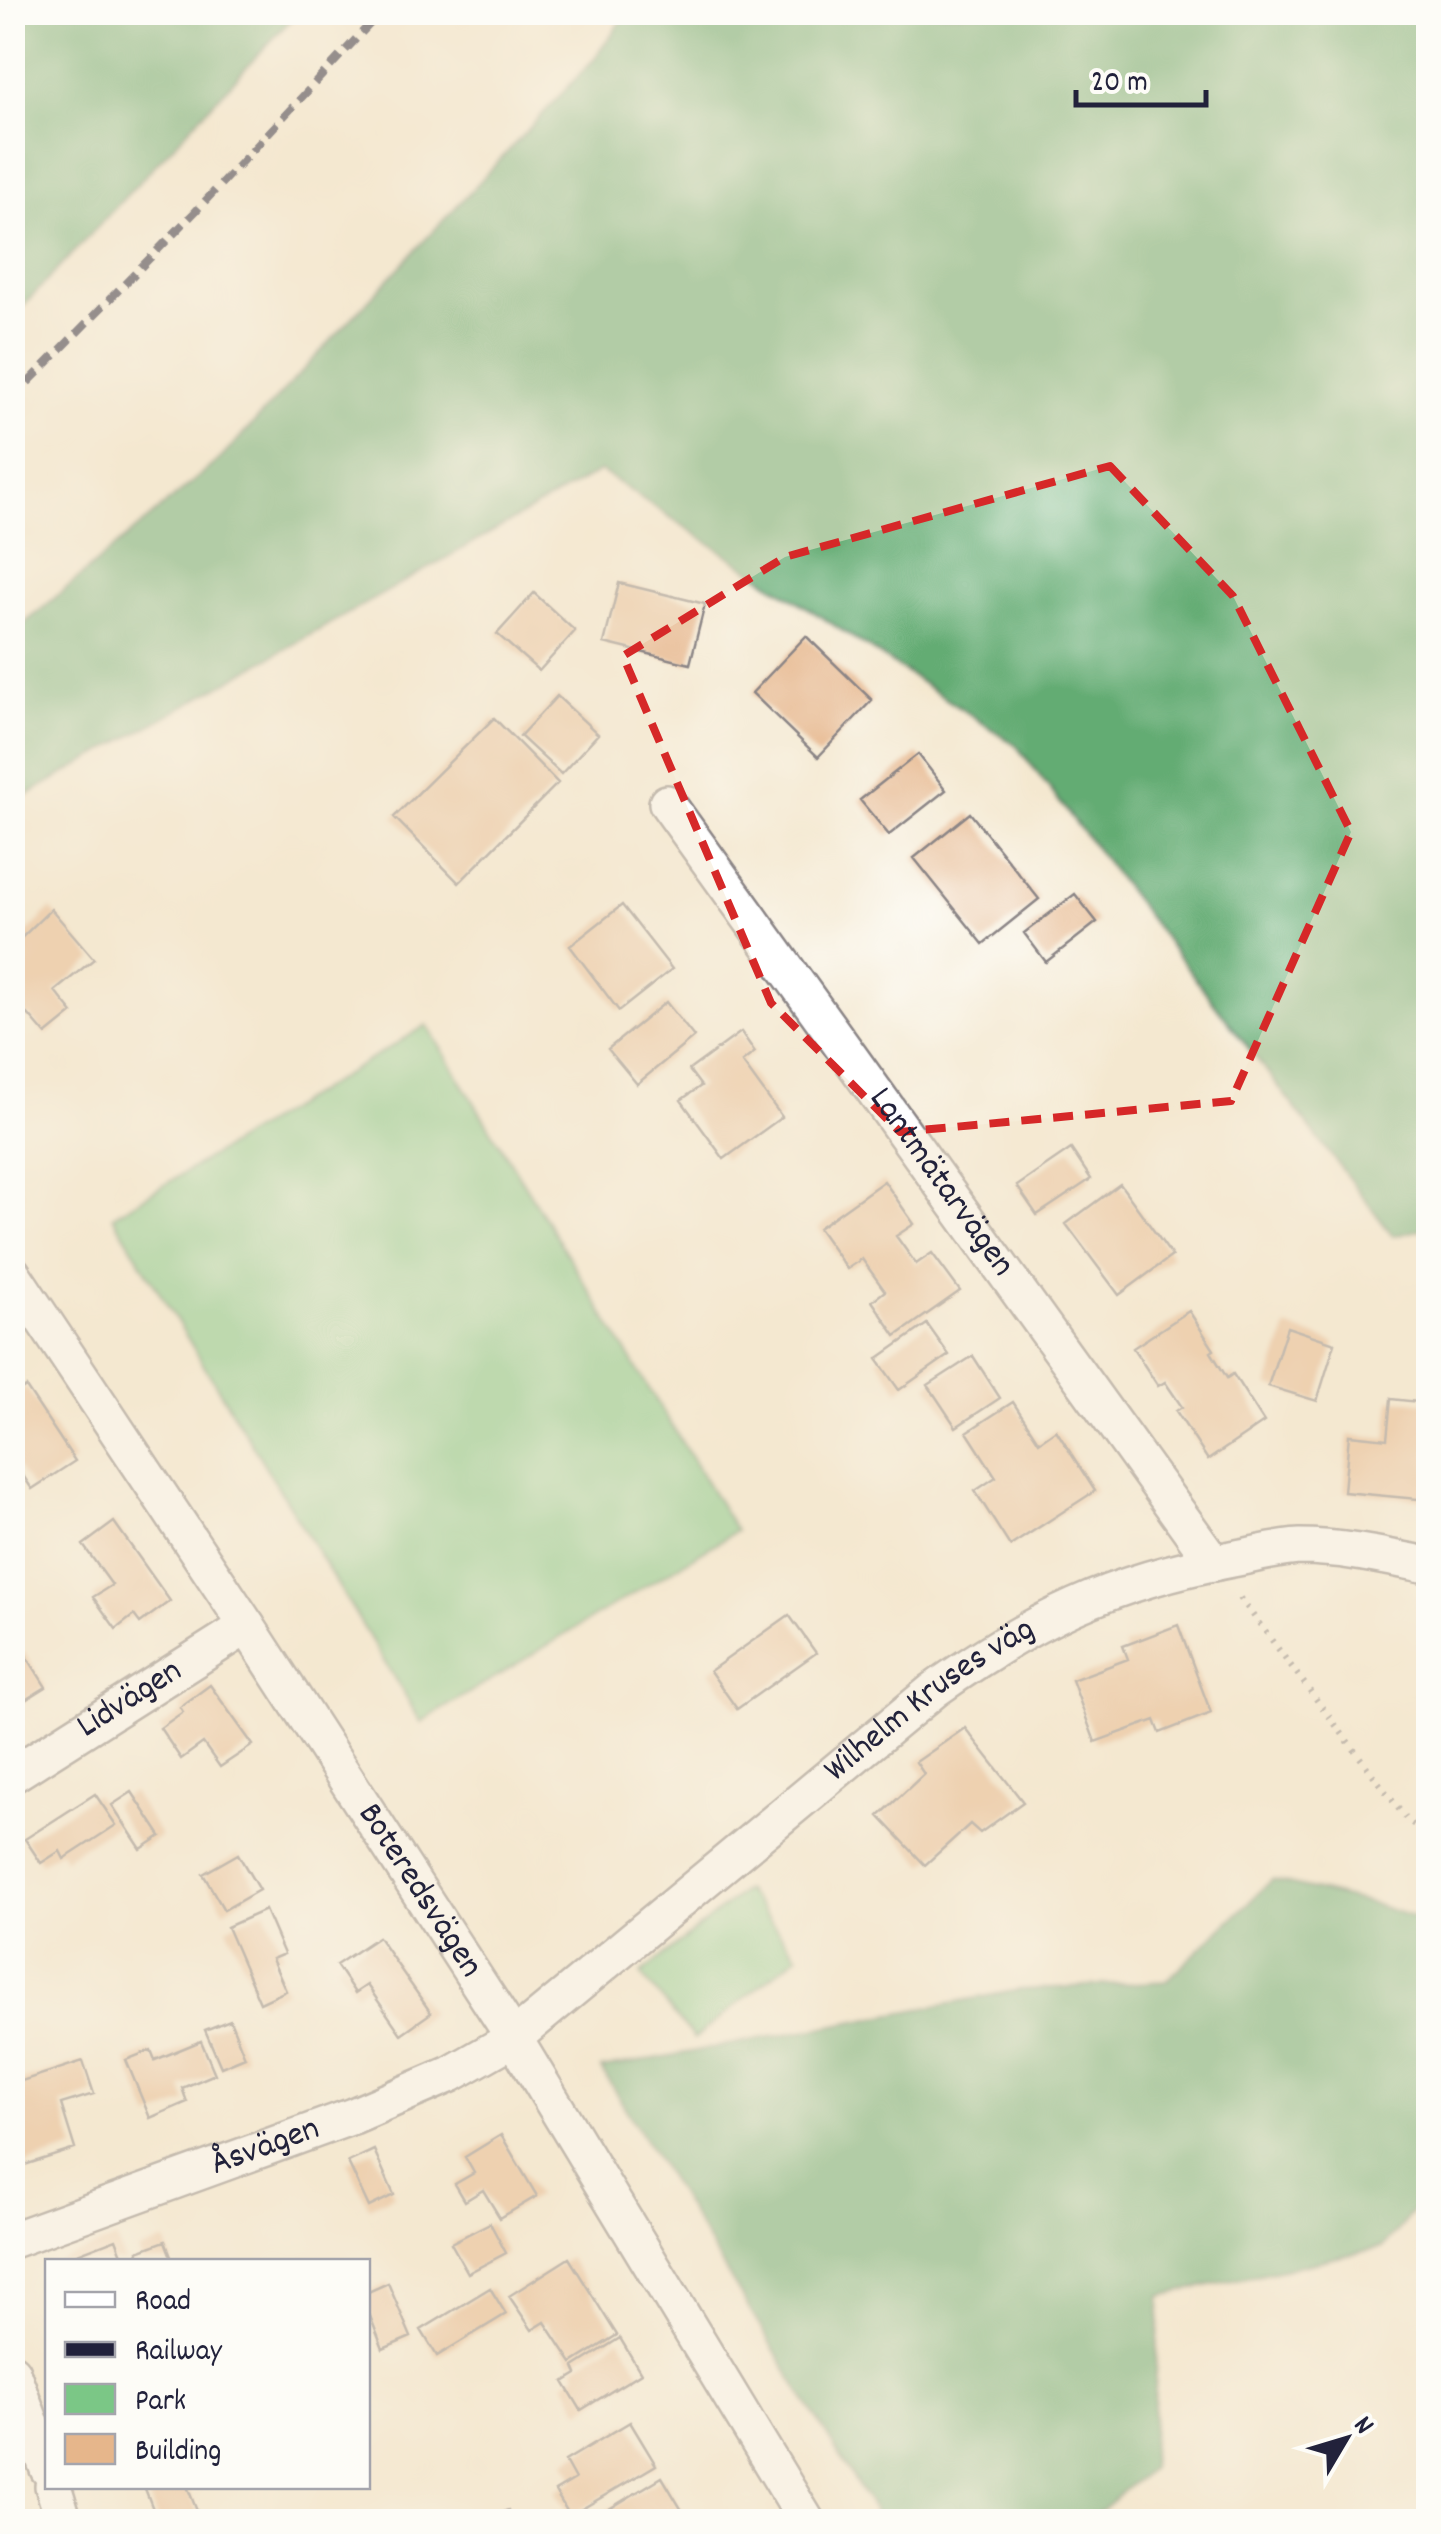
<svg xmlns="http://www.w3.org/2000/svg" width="1441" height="2534" viewBox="0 0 1441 2534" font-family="Dekko,sans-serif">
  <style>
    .green { fill: #7bc786; stroke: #4e7460; stroke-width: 2.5 }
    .forest { fill: #64ac73; stroke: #436757; stroke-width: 2.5 }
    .building { fill: #e6b68b }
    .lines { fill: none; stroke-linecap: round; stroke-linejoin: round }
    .minor-casing { stroke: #8b8586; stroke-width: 40 }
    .path { stroke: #8b8586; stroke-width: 6; stroke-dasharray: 2.5 8; stroke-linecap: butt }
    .minor { stroke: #fff; stroke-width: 35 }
    .rail { stroke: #22223b; stroke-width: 8; stroke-dasharray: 15 8; stroke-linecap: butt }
    .marked { fill: none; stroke: #d62828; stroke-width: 8; stroke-dasharray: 20 12; stroke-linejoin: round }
    .labels { text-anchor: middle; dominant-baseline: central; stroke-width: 9; stroke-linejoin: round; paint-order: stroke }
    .street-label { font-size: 35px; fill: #22223b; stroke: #fdfcf7 }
  </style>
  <rect width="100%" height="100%" fill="#fdfcf7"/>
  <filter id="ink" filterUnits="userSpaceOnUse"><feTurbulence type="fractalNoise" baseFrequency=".01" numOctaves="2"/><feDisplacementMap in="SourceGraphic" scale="20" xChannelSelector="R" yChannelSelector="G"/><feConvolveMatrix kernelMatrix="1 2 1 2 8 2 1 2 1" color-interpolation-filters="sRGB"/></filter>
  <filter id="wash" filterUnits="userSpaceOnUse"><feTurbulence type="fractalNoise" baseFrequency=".0048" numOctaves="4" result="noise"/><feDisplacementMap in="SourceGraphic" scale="40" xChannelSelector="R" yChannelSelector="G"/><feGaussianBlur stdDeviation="2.25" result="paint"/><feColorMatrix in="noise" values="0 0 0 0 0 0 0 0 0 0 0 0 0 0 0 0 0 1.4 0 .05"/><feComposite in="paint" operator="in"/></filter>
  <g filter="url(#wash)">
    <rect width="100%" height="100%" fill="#f4e8d0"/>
    <path class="green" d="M 427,1025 L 736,1531 L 421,1722 L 113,1216 Z
      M 745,1890 L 798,1955 L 694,2039 L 641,1974 Z"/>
    <path class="forest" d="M 13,12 L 297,13 L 13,317 L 12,13 Z
      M 627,13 L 1428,13 L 1428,1228 L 1393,1236 L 1016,745 L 600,471 L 13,803 L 13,633 L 222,457 L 594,59 Z
      M 1272,1880 L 1376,1905 L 1428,1922 L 1428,2194 L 1383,2247 L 1161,2296 L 1150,2469 L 1088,2521 L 902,2522 L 876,2515 L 601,2069 L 1019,1990 L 1166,1981 Z"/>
    <g id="blocks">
      <path class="building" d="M 619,583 L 705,604 L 690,664 L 604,643 Z
        M 534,593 L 575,631 L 539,671 L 497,634 Z
        M 806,636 L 872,700 L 818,757 L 752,693 Z
        M 557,696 L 598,734 L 561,774 L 520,736 Z
        M 494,718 L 558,783 L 459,883 L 394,817 Z
        M 918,754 L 946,790 L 889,835 L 860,800 Z
        M 970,813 L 1039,899 L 983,944 L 914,858 Z
        M 1075,894 L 1097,922 L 1046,962 L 1024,933 Z
        M 622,905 L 672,969 L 619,1011 L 570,946 Z
        M 51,909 L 94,959 L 55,991 L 73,1013 L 46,1035 L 28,1014 L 19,1023 L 12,1015 L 12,947 Z
        M 666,1002 L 694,1037 L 637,1084 L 608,1049 Z
        M 741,1032 L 755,1052 L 742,1062 L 782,1117 L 724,1159 L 681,1100 L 701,1086 L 689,1070 Z
        M 1071,1149 L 1091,1179 L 1037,1215 L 1017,1186 Z
        M 884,1181 L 914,1224 L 896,1236 L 916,1264 L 932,1253 L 960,1291 L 896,1336 L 872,1301 L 885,1291 L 862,1259 L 847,1269 L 818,1228 Z
        M 1120,1184 L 1172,1256 L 1119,1295 L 1066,1224 Z
        M 1189,1311 L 1214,1350 L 1211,1352 L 1227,1378 L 1233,1374 L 1264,1422 L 1208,1460 L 1176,1411 L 1182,1407 L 1165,1382 L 1158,1386 L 1133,1348 Z
        M 927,1324 L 949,1355 L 899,1390 L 877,1359 Z
        M 1287,1327 L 1335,1343 L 1317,1401 L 1268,1386 Z
        M 973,1356 L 1000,1398 L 956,1427 L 928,1385 Z
        M 26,1387 L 75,1461 L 32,1489 L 12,1459 L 12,1396 Z
        M 1391,1399 L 1428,1403 L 1428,1500 L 1344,1492 L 1349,1435 L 1387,1439 Z
        M 1013,1402 L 1039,1442 L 1056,1430 L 1095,1491 L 1010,1546 L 975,1491 L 996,1477 L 967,1432 Z
        M 114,1522 L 170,1601 L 140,1623 L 134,1615 L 116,1629 L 93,1597 L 112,1585 L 83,1545 Z
        M 789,1615 L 816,1653 L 737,1709 L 710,1671 Z
        M 1178,1625 L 1211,1713 L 1160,1733 L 1155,1720 L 1095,1742 L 1072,1680 L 1128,1659 L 1123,1646 Z
        M 1428,1637 L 1428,1672 L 1427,1672 L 1420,1639 Z
        M 24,1652 L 46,1687 L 17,1705 L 12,1699 L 12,1659 Z
        M 210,1685 L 253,1745 L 220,1767 L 203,1743 L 181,1759 L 160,1728 L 183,1712 L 180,1707 Z
        M 965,1728 L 1023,1802 L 980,1833 L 970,1824 L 925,1865 L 879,1816 L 924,1774 L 916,1762 Z
        M 132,1792 L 161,1836 L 141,1849 L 112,1805 Z
        M 95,1794 L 116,1825 L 64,1859 L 60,1851 L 41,1863 L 25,1839 Z
        M 238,1854 L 259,1890 L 224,1910 L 203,1874 Z
        M 265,1910 L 284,1954 L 272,1959 L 286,1991 L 260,2003 L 227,1927 Z
        M 378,1937 L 431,2013 L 401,2034 L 367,1985 L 355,1993 L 336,1965 Z
        M 230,2020 L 245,2057 L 221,2067 L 205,2030 Z
        M 201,2041 L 215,2074 L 182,2088 L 187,2102 L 150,2118 L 126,2060 L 151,2050 L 155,2060 Z
        M 83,2061 L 94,2094 L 61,2104 L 75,2149 L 12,2169 L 12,2103 L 16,2102 L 12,2084 Z
        M 501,2135 L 537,2196 L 500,2218 L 483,2190 L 465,2201 L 455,2184 L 474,2173 L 465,2157 Z
        M 374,2150 L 394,2195 L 369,2207 L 348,2162 Z
        M 490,2223 L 506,2253 L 468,2273 L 451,2243 Z
        M 116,2239 L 125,2262 L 59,2262 L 59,2261 Z
        M 165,2241 L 173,2262 L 142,2262 L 138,2251 Z
        M 569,2258 L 617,2335 L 572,2363 L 545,2322 L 532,2330 L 509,2296 Z
        M 388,2283 L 411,2337 L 383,2349 L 368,2311 L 368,2292 Z
        M 490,2288 L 506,2314 L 437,2356 L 421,2330 Z
        M 620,2338 L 641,2373 L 581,2410 L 564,2382 L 577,2374 L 574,2367 Z
        M 630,2422 L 656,2465 L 570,2516 L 555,2491 L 575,2479 L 565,2461 Z
        M 662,2477 L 689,2522 L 599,2522 L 596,2517 Z
        M 144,2486 L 187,2486 L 199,2516 L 185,2522 L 158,2522 Z
        M 508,2510 L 513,2522 L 478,2522 L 478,2521 Z"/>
    </g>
  </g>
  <g filter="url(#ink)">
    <use href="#blocks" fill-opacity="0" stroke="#8b8586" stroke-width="2.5"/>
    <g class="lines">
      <defs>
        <g id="minor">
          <path id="s1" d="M 667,803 L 1214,1563"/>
          <path id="s2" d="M 12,1273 L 247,1626 L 514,2038 L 807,2522"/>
          <path id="s3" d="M 12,1775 L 247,1626"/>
          <path id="s4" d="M 12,2240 L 353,2116 L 451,2074 L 514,2038 L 934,1690 C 1034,1619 1110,1582 1232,1559 C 1254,1555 1278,1548 1300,1547 C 1342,1547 1387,1557 1428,1565"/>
          <path d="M 12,2372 L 48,2469"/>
          <path d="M 53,2486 L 64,2522"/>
        </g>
      </defs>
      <use href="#minor" class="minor-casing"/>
      <path class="path" d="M 1240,1598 L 1407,1820 L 1428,1834"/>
      <use href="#minor" class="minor"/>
      <path class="rail" d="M 12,399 L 194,213 L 381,12"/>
    </g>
  </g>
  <path d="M0 0H1441V2534H0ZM 1110,466 L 1233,596 L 1351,832 L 1231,1101 L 900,1132 L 771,1003 L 623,656 L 785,557 Z" fill="#f4e8d0" fill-opacity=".55" fill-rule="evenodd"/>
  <path class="marked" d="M 1110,466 L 1233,596 L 1351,832 L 1231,1101 L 900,1132 L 771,1003 L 623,656 L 785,557 Z"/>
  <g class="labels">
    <g class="street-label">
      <text stroke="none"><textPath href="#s1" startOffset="468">Lantmätarvägen</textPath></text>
      <text stroke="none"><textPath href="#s3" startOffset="140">Lidvägen</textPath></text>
      <text stroke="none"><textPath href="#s4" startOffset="1078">Wilhelm Kruses väg</textPath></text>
      <text stroke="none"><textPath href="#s2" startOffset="740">Boteredsvägen</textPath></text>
      <text stroke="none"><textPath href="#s4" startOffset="270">Åsvägen</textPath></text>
    </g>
  </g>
  <rect width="1441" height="2534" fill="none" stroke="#fdfcf7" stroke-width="50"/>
  <rect x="45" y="2259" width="325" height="230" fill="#fdfcf7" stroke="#a5a5ac" stroke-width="2.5"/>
  <rect x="65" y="2292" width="50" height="15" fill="#ffffff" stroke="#a5a5ac" stroke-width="2.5"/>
  <text x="135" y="2309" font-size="30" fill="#22223b">Road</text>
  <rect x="65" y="2342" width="50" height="15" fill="#22223b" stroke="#a5a5ac" stroke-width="2.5"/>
  <text x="135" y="2359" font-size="30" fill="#22223b">Railway</text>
  <rect x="65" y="2384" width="50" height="30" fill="#7bc786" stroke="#a5a5ac" stroke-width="2.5"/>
  <text x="135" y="2409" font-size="30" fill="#22223b">Park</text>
  <rect x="65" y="2434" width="50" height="30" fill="#e6b68b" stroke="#a5a5ac" stroke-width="2.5"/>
  <text x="135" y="2459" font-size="30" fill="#22223b">Building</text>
  <g transform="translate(1346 2439) rotate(52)" stroke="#fdfcf7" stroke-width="8" paint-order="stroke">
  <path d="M0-8L18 38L0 25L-18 38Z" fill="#22223b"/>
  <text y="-15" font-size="28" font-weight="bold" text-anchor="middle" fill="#22223b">N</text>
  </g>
  <path d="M1076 90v15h130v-15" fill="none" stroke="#22223b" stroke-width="5"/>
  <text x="1091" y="90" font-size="30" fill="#22223b" stroke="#fdfcf7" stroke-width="8" paint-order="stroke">20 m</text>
</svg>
